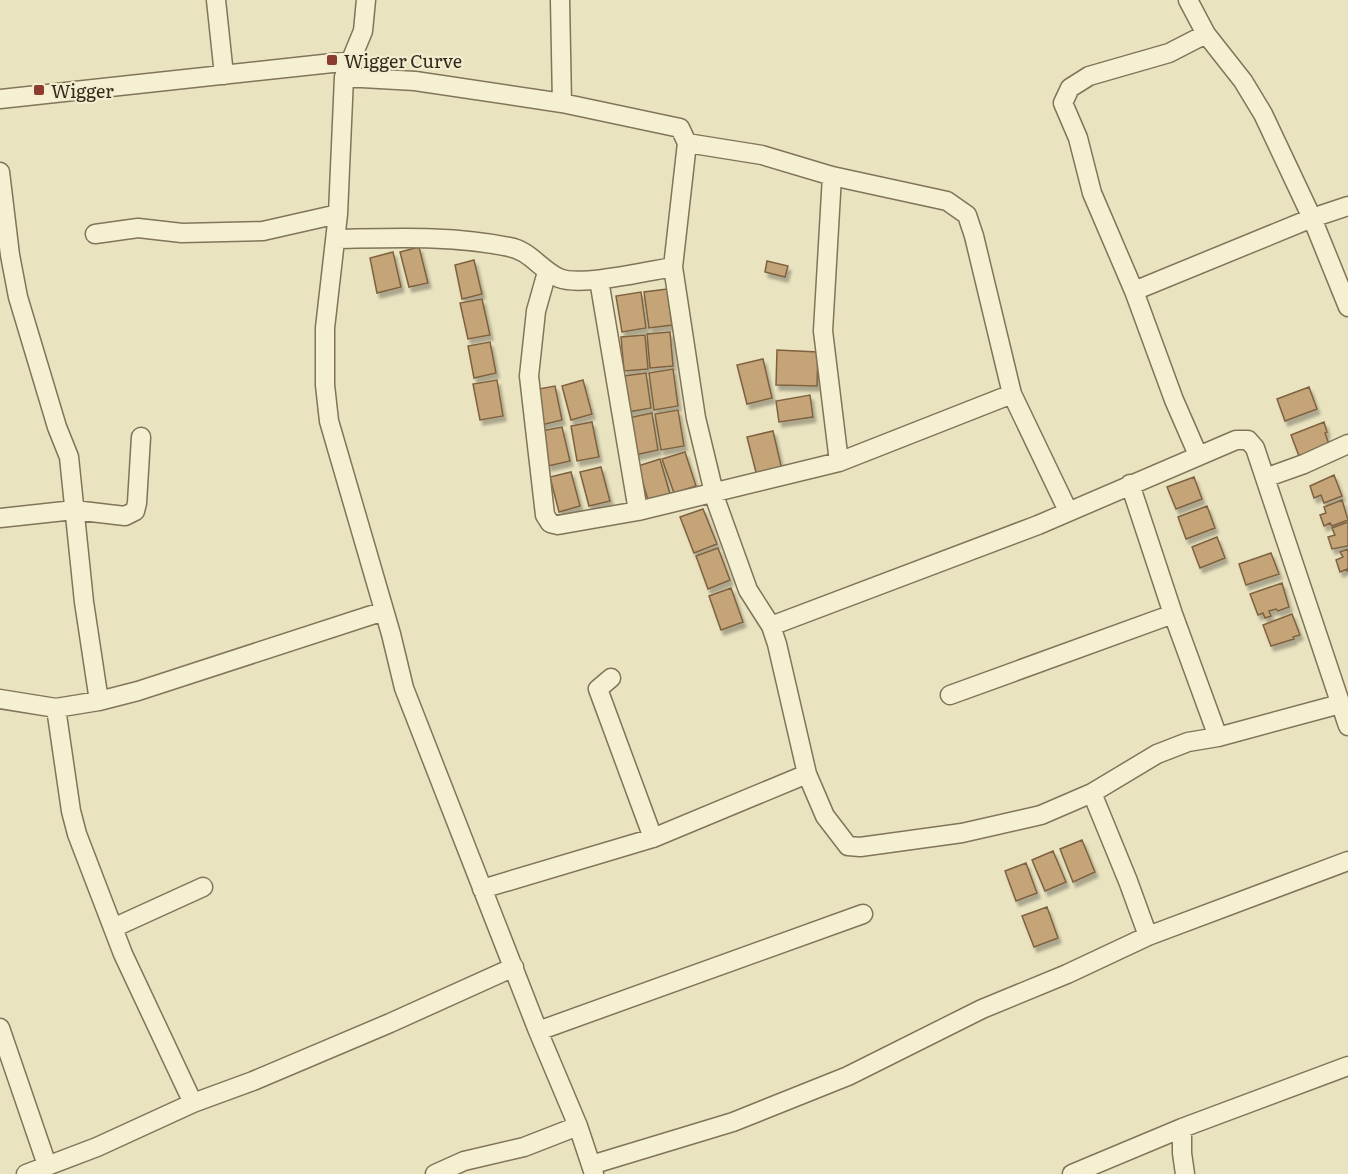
<svg xmlns="http://www.w3.org/2000/svg" width="1348" height="1174" viewBox="0 0 1348 1174" font-family="Literata,serif">
  <style>
    .building { fill: #c5a478; stroke: #7e6241; stroke-width: 1.5; filter: url(#shadow) }
    .lines { fill: none; stroke-linecap: round; stroke-linejoin: round }
    .minor-casing { stroke: #817459; stroke-width: 21 }
    .minor { stroke: #f5f0d2; stroke-width: 18 }
    .poi-dot { fill: #8b3c2e; stroke: #f2edce; stroke-width: 2 }
    .labels { text-anchor: middle; dominant-baseline: central; stroke-width: 4.5; stroke-linejoin: round; paint-order: stroke }
    .poi-label { font-size: 18px; fill: #312a1d; stroke: #f2edce; text-anchor: start }
  </style>
  <defs>
    <filter id="shadow"><feDropShadow dx="3" dy="5" stdDeviation="1.5" flood-color="#0004"/></filter>
  </defs>
  <rect width="100%" height="100%" fill="#e9e3c0"/>
  <path class="building" d="M 419,247 L 428,283 L 409,287 L 400,252 Z
    M 393,252 L 401,287 L 377,293 L 370,258 Z
    M 474,260 L 482,294 L 462,299 L 455,265 Z
    M 767,261 L 788,266 L 785,277 L 765,272 Z
    M 667,289 L 672,325 L 649,328 L 644,292 Z
    M 641,292 L 646,328 L 622,332 L 616,296 Z
    M 482,299 L 490,335 L 468,339 L 460,303 Z
    M 670,332 L 673,366 L 650,368 L 647,334 Z
    M 645,335 L 648,369 L 624,371 L 621,337 Z
    M 490,342 L 496,373 L 474,378 L 468,346 Z
    M 777,350 L 818,352 L 817,386 L 776,385 Z
    M 763,359 L 772,398 L 747,404 L 737,365 Z
    M 673,369 L 678,406 L 654,410 L 649,373 Z
    M 646,373 L 651,408 L 628,412 L 624,376 Z
    M 497,380 L 503,416 L 480,420 L 473,384 Z
    M 583,380 L 592,414 L 571,420 L 562,386 Z
    M 555,386 L 562,420 L 541,425 L 533,390 Z
    M 1309,387 L 1317,409 L 1285,421 L 1277,399 Z
    M 810,395 L 813,417 L 779,422 L 776,401 Z
    M 678,410 L 684,446 L 661,450 L 655,414 Z
    M 652,413 L 658,450 L 635,455 L 628,418 Z
    M 592,422 L 599,457 L 577,461 L 571,426 Z
    M 1324,422 L 1327,432 L 1325,433 L 1329,444 L 1299,456 L 1291,435 Z
    M 562,427 L 570,461 L 548,466 L 541,431 Z
    M 773,431 L 782,470 L 757,476 L 747,437 Z
    M 685,452 L 696,486 L 674,493 L 662,459 Z
    M 660,459 L 670,494 L 648,500 L 638,466 Z
    M 601,467 L 610,501 L 589,506 L 580,472 Z
    M 571,472 L 580,506 L 559,512 L 550,477 Z
    M 1334,475 L 1342,496 L 1324,503 L 1321,495 L 1314,498 L 1310,486 Z
    M 1194,477 L 1202,499 L 1176,509 L 1167,487 Z
    M 1342,500 L 1348,520 L 1332,526 L 1330,523 L 1324,526 L 1320,515 L 1326,513 L 1324,507 Z
    M 1207,506 L 1215,528 L 1186,539 L 1178,517 Z
    M 703,509 L 717,544 L 694,553 L 680,517 Z
    M 1348,522 L 1348,546 L 1332,549 L 1328,537 L 1335,535 L 1332,528 Z
    M 1217,537 L 1225,558 L 1200,568 L 1192,547 Z
    M 718,548 L 730,580 L 708,589 L 696,556 Z
    M 1348,549 L 1348,572 L 1347,569 L 1340,572 L 1336,560 L 1343,557 L 1340,552 Z
    M 1271,553 L 1279,574 L 1246,585 L 1239,564 Z
    M 1282,583 L 1289,607 L 1278,611 L 1276,609 L 1269,611 L 1271,616 L 1265,618 L 1263,613 L 1258,615 L 1250,594 Z
    M 731,588 L 743,622 L 721,630 L 709,596 Z
    M 1292,614 L 1300,635 L 1293,637 L 1294,639 L 1271,646 L 1263,625 Z
    M 1082,840 L 1095,872 L 1073,882 L 1060,849 Z
    M 1053,851 L 1066,882 L 1045,891 L 1032,860 Z
    M 1026,863 L 1037,893 L 1016,901 L 1005,871 Z
    M 1047,907 L 1058,938 L 1034,947 L 1022,916 Z"/>
  <g class="lines">
    <defs>
      <path id="minor" d="M 216,0 L 224,75
        M 366,0 L 363,31 L 344,77 L 338,214 L 325,328 L 325,385 L 329,421 L 391,634 L 404,688 L 538,1031 L 578,1126 L 594,1174
        M 560,0 L 562,103
        M 1188,0 L 1206,34 L 1243,81 L 1263,114 L 1312,218 L 1348,307
        M 344,77 L 415,81 L 562,103 L 680,128 L 687,143 L 673,267 L 696,418 L 716,501 L 748,590 L 771,626 L 777,644 L 807,774 L 825,816 L 848,846 L 860,847 L 962,833 L 1041,815 L 1092,793 L 1157,754 L 1188,742 L 1218,737 L 1340,704
        M 0,99 L 351,61
        M 687,143 L 762,155 L 832,176 L 947,201 L 967,215 L 974,236 L 1012,394 L 1068,511
        M 0,172 L 10,255 L 18,297 L 57,427 L 69,457 L 84,602 L 99,701
        M 832,176 L 823,331 L 839,462
        M 95,234 L 138,228 L 182,233 L 263,231 L 338,214
        M 336,239 C 393,238 453,235 509,247 C 529,250 541,270 559,278 C 580,287 648,271 673,267
        M 547,272 L 536,311 L 529,376 L 545,515 L 550,523 L 558,525 L 638,511 L 839,462 L 1012,394
        M 599,280 L 638,511
        M 1134,291 L 1312,218 L 1348,206
        M 1198,455 L 1174,400 L 1134,291 L 1092,193 L 1078,138 L 1063,103 L 1070,88 L 1089,76 L 1169,53 L 1206,34
        M 1265,478 L 1304,464 L 1348,444
        M 1130,484 L 1173,614 L 1218,737
        M 0,518 L 74,510 L 125,516 L 135,511 L 137,503 L 141,437
        M 771,626 L 1038,525 L 1236,440 L 1248,440 L 1255,448 L 1348,726
        M 611,678 L 598,689 L 653,838
        M 950,695 L 1173,614
        M 0,699 L 56,708 L 99,701 L 138,691 L 384,611
        M 56,708 L 71,811 L 77,834 L 123,954 L 193,1103
        M 1092,793 L 1128,881 L 1148,936
        M 482,889 L 653,838 L 807,774
        M 113,928 L 203,887
        M 0,1028 L 47,1165
        M 538,1031 L 863,914
        M 1182,1128 L 1182,1153 L 1185,1174
        M 591,1165 L 733,1122 L 848,1076 L 982,1009 L 1067,974 L 1148,936 L 1348,861
        M 26,1174 L 97,1147 L 193,1103 L 253,1081 L 390,1023 L 514,967
        M 435,1174 L 464,1161 L 524,1147 L 578,1126
        M 1072,1174 L 1182,1128 L 1348,1066"/>
    </defs>
    <use href="#minor" class="minor-casing"/>
    <use href="#minor" class="minor"/>
  </g>
  <g class="poi-dot">
    <rect x="326" y="54" width="12" height="12" rx="3"/>
    <rect x="33" y="84" width="12" height="12" rx="3"/>
  </g>
  <g class="labels">
    <g class="poi-label">
      <text x="344" y="60">Wigger Curve</text>
      <text x="51" y="90">Wigger</text>
    </g>
  </g>
</svg>
